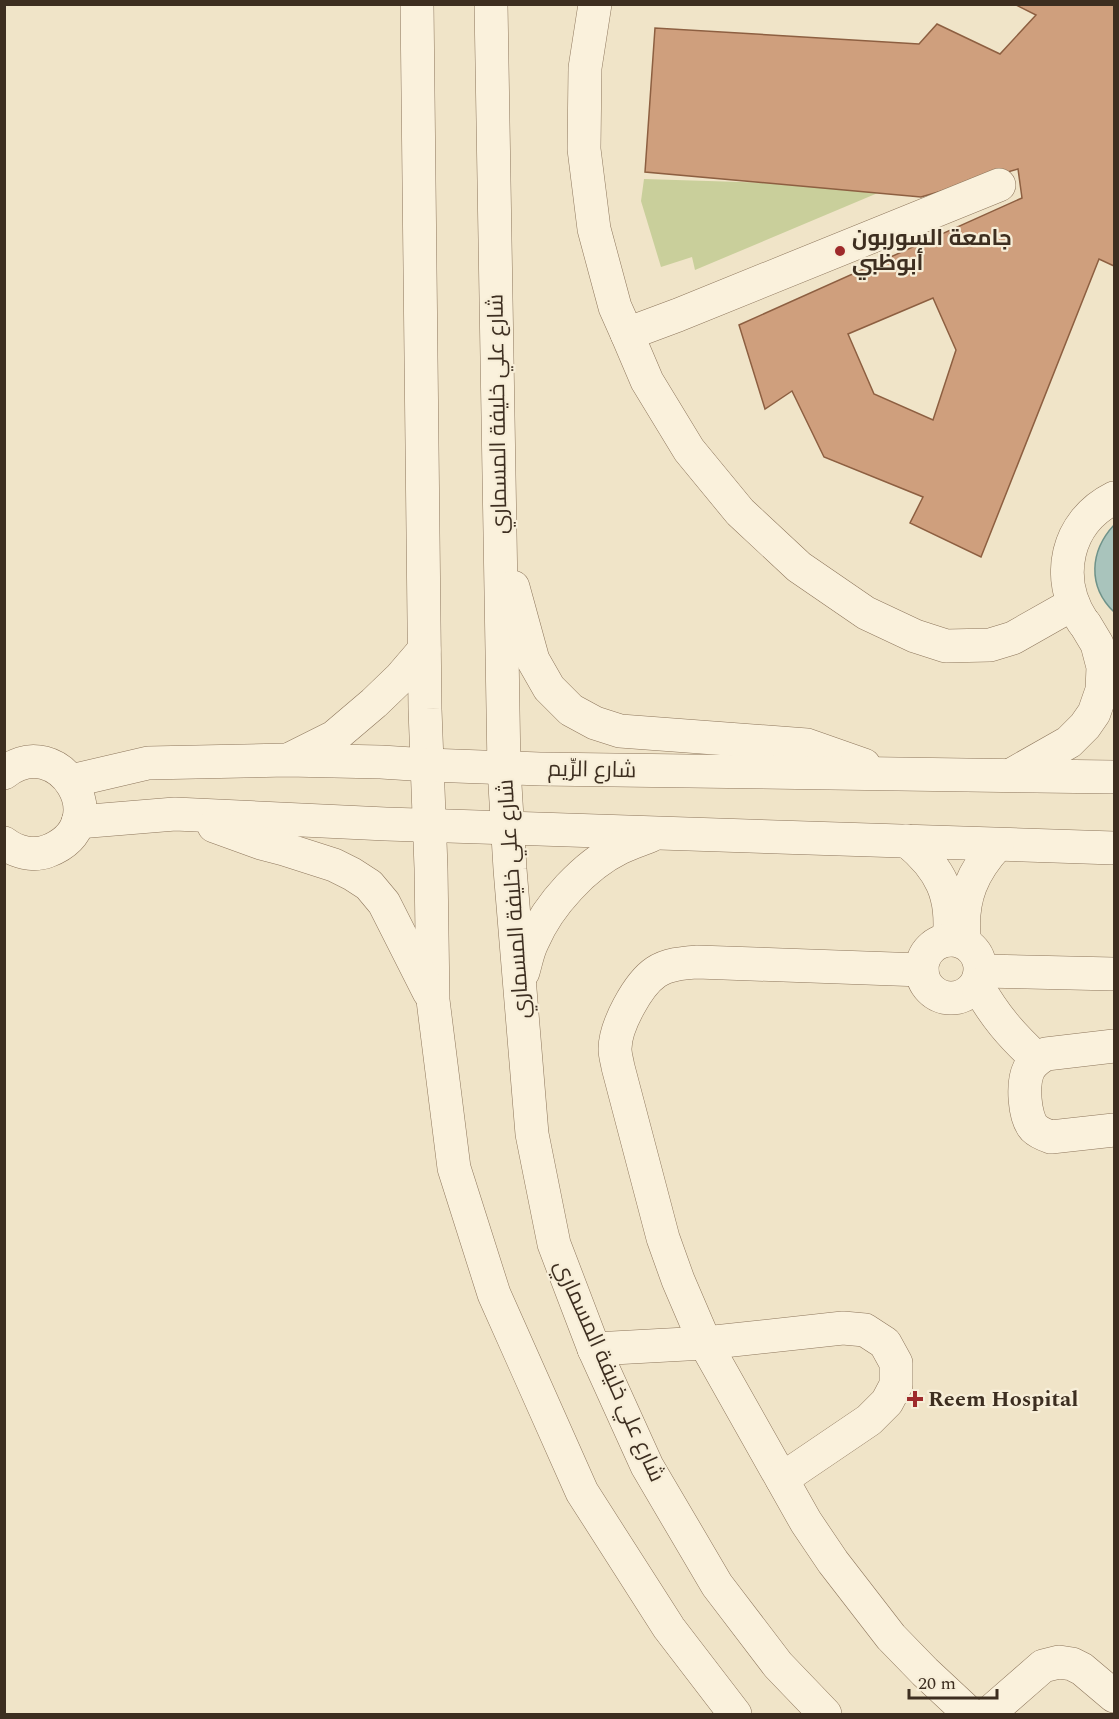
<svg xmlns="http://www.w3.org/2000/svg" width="1119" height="1719" font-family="Spectral,Cairo,serif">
	<rect width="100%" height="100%" fill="#f0e4c8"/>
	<polygon fill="#c9cf9b" points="644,179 892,187 695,270 692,257 661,267 641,201"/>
	<path fill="#a9c4bc" stroke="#6f938a" stroke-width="1.5" d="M1114 525V612C1087 586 1090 551 1114 525Z"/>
	<path fill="#cf9f7d" stroke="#8d5f41" stroke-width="1.5" fill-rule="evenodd" d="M1014 4H1114V266L1099 259 981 557 910 523 923 497 824 457 792 391 765 409 739 325 1022 198 1018 169 921 197 645 172 655 28 919 44 937 24 1000 54 1036 15ZM933 298 956 350 933 420 874 394 848 334Z"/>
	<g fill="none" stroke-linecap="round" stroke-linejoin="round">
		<defs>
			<g id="minor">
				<polyline points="417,4 425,709 431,868 433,1000 454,1168 494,1294 582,1492 669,1628 735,1714"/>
				<polyline points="491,4 504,768 510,869 532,1134 554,1244 594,1349 647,1466 717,1585 778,1665 825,1714"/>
				<polyline points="595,4 585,68 584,149 594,229 615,307 627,334 647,381 689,450 740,512 799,567 866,613 915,636 946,646 990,645 1013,638 1073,604"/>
				<polyline points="627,334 678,315 999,185"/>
				<polyline points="513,587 533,660 549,688 571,710 595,723 620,731 807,745 864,765"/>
				<path d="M1083 622C1054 578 1066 522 1114 498"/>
				<polyline points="292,758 334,737 374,703 400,678 424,650"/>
				<path d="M4 773C59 729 118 824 48 851 33 857 16 852 4 843"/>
				<polyline points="1011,775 1069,742 1085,726 1094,713 1102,690 1103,667 1097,644 1085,624"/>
				<polyline points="71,781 148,763 287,760 381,762 428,765 540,769 1114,777"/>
				<polyline points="78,822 175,814 386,824 1114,848"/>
				<polyline points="214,826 261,843 284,849 334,865 352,874 369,885 384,903 429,992"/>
				<path d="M907 841C941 869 954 896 949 940"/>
				<path d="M964 935C961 898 973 871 997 845"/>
				<circle cx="951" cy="969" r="29"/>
				<path d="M922 970 697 962C684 963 668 964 656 972 638 984 615 1026 615 1049 615 1055 617 1061 618 1067L663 1238 678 1280 705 1343 806 1522 833 1562 891 1637 925 1672 970 1714"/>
				<polyline points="981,971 1114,974"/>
				<path d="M523 972C526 962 528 950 533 941 548 905 585 865 620 848 630 843 640 840 650 836"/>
				<path d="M977 985C995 1016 1010 1034 1037 1059"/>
				<path d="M1114 1046 1046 1054C1039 1058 1033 1062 1029 1069 1022 1083 1024 1117 1034 1128 1039 1133 1045 1135 1051 1137L1114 1130"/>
				<polyline points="594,1349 705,1343 843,1328 865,1330 885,1343 896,1363 896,1385 887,1402 869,1420 782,1479"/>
				<polyline points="988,1714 1043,1666 1059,1662 1072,1664 1082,1669 1114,1696"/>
			</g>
		</defs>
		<use href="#minor" stroke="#8d765c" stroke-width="34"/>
		<use href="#minor" stroke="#faf1dc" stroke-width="33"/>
	</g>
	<g fill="#9e2a2b" stroke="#f7eed8" stroke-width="2">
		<circle cx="840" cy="251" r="6"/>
		<path d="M912 1390h6v6h6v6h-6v6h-6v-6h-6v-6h6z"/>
	</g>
	<g text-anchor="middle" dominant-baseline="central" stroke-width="4.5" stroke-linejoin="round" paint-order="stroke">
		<g font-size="22" font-weight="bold" fill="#3d2e20" stroke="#f7eed8" text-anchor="start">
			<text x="852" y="238">جامعة السوربون<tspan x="852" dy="25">أبوظبي</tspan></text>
			<text x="928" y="1399">Reem Hospital</text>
		</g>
		<g font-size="22" fill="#3d2e20" stroke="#f7eed8">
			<text transform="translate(498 414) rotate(-91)">شارع علي خليفة المسماري</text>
			<text transform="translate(592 770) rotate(1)">شارع الرِّيم</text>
			<text transform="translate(514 899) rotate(-94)">شارع علي خليفة المسماري</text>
			<text transform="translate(609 1371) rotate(66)">شارع علي خليفة المسماري</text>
		</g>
	</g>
	<rect width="1119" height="1719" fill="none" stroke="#3d2e20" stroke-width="12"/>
	<path d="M909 1689v9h88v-9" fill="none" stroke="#3d2e20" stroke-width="3"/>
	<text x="918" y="1689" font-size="18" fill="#3d2e20" stroke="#f7eed8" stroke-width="4.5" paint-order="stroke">20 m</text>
</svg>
